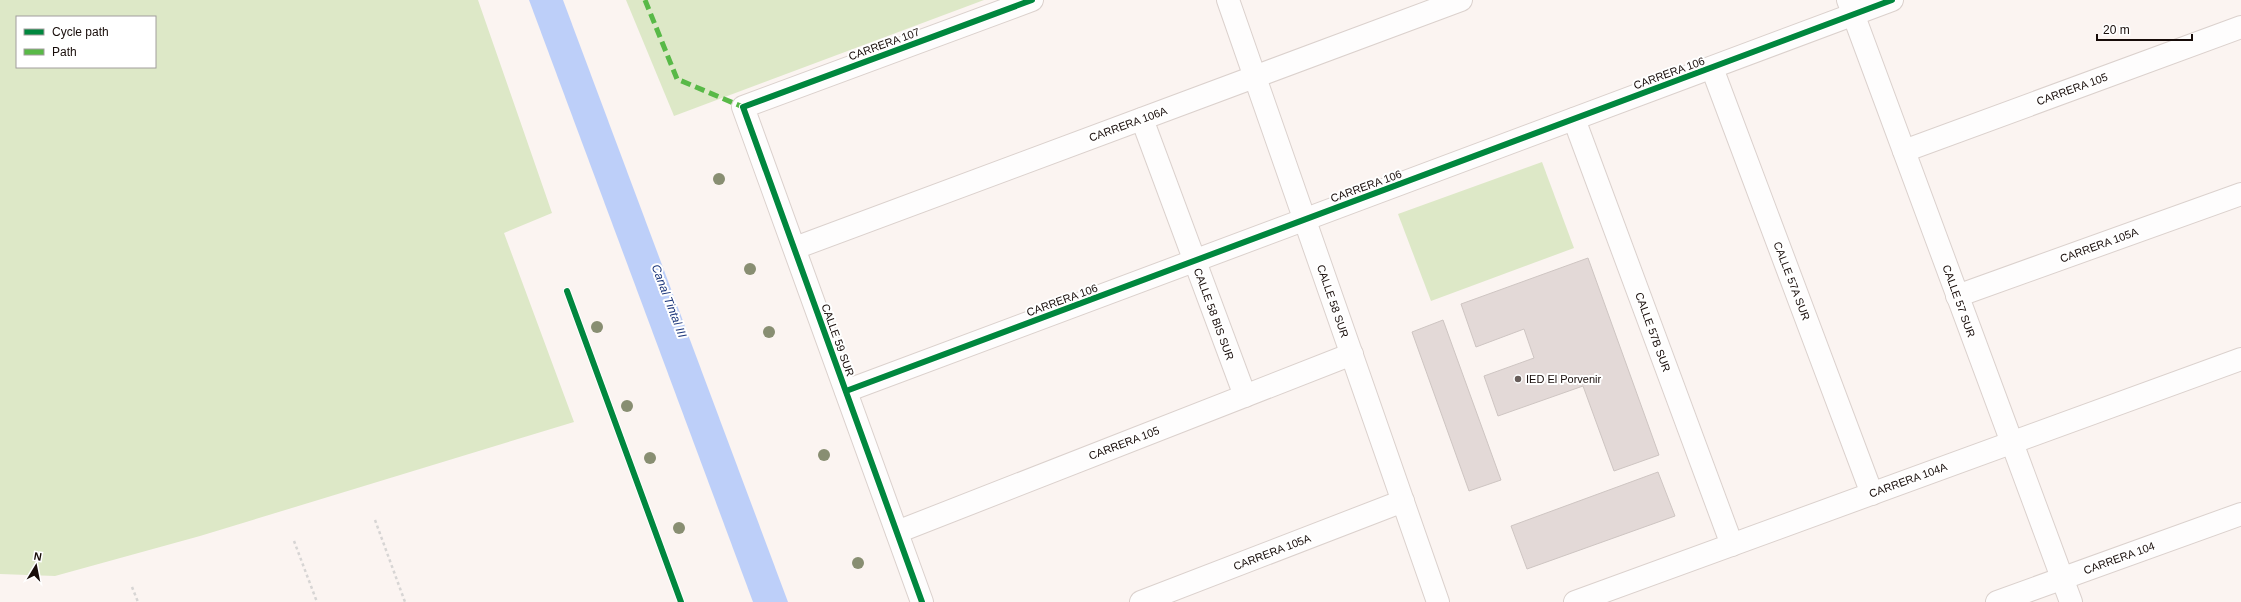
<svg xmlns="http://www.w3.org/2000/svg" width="2241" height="602" font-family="Helvetica,sans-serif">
	<rect width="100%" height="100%" fill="#fbf4f1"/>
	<g fill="#dde8c7" fill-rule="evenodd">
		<path d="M0 0H478L552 213 504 233 574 422 200 536 55 576 0 574ZM17 17H155V67H17Z"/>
		<polygon points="626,0 984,0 674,116"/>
		<polygon points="1542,162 1574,248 1431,301 1398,214"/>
	</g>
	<polygon fill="#bdcff9" points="529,0 563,0 788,602 753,602"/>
	<g fill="#e3d9d7" stroke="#cec5c2">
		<polygon points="1588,258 1659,455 1614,471 1583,386 1498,416 1484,376 1534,358 1524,329 1476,347 1461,304"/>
		<polygon points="1443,320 1501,480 1469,491 1412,332"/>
		<polygon points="1658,472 1675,516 1527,569 1511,526"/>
	</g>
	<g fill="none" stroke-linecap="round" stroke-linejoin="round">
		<defs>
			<g id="minor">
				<polyline points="1228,0 1438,602"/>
				<polyline points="1848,0 2071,602"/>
				<polyline points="1712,68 1872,494"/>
				<polyline points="1142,119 1245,396"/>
				<polyline points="1574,119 1732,545"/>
				<polyline points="1904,151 2241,27"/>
				<polyline points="795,248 1461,0"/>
				<polyline points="1957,296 2241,194"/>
				<polyline points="846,391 1892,0"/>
				<polyline points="897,532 1352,354"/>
				<polyline points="922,602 743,107 1032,0"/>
				<polyline points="1141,602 1403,501"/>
				<polyline points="1575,602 2241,359"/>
				<polyline points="1997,602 2241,514"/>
			</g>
		</defs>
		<use href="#minor" stroke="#dbd1cd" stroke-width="24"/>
		<g stroke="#d7d5d4" stroke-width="2.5" stroke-dasharray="3 3" stroke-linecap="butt">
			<polyline points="375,520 405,602"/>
			<polyline points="294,541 317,602"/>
			<polyline points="132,587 138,602"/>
		</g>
		<use href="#minor" stroke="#fefdfd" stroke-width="22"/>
		<polyline stroke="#58b947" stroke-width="5" stroke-dasharray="10 5" stroke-linecap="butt" points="645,0 677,79 743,107"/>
		<defs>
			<g id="cycleway">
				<polyline points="567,291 681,602"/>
				<polyline points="846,391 1892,0"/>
				<polyline points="922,602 743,107 1032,0"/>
			</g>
		</defs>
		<use href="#cycleway" stroke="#fff" stroke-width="8"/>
		<use href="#cycleway" stroke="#00873e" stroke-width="6"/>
	</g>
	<g fill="#888e72">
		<circle cx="719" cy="179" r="6"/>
		<circle cx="750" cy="269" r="6"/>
		<circle cx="597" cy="327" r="6"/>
		<circle cx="769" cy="332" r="6"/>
		<circle cx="627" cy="406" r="6"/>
		<circle cx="824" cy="455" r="6"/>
		<circle cx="650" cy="458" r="6"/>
		<circle cx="679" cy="528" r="6"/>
		<circle cx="858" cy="563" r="6"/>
	</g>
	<circle fill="#675d5a" stroke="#fff" stroke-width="1.5" cx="1518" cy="379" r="4"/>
	<g text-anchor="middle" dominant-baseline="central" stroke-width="4" stroke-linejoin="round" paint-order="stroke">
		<g font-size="11" fill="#170c09" stroke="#fff">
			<text transform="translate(884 44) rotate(-20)">CARRERA 107</text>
			<text transform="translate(1669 73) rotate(-20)">CARRERA 106</text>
			<text transform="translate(2072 89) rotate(-20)">CARRERA 105</text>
			<text transform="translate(1128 124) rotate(-20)">CARRERA 106A</text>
			<text transform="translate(1366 186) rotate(-20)">CARRERA 106</text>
			<text transform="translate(2099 245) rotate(-20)">CARRERA 105A</text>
			<text transform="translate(1792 281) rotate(69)">CALLE 57A SUR</text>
			<text transform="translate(1062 300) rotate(-20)">CARRERA 106</text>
			<text transform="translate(1333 301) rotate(71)">CALLE 58 SUR</text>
			<text transform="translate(1959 301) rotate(70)">CALLE 57 SUR</text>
			<text transform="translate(1214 314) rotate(70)">CALLE 58 BIS SUR</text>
			<text transform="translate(1653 332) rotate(70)">CALLE 57B SUR</text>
			<text transform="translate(838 340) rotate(70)">CALLE 59 SUR</text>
			<text transform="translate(1124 443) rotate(-21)">CARRERA 105</text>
			<text transform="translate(1908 480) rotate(-20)">CARRERA 104A</text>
			<text transform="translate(1272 552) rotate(-21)">CARRERA 105A</text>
			<text transform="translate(2119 558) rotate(-20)">CARRERA 104</text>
		</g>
		<g font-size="11" fill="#170c09" stroke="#fff" text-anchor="start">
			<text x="1526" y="379">IED El Porvenir</text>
		</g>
		<g font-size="12" font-style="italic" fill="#1b367b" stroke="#fff">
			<text transform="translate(669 301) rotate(69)">Canal Tintal III</text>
		</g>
	</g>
	<rect x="16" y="16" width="140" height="52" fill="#ffffff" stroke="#a29e9d"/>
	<rect x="24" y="29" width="20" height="6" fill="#00873e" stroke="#a29e9d"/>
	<text x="52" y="36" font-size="12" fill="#170c09">Cycle path</text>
	<rect x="24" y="49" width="20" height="6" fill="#58b947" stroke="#a29e9d"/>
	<text x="52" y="56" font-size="12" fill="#170c09">Path</text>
	<g transform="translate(36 566) rotate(10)" stroke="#ffffff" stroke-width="3" paint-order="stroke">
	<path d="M0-3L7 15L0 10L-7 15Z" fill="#170c09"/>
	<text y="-6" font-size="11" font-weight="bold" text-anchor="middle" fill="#170c09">N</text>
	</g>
	<path d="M2097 34v6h95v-6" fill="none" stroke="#170c09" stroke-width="2"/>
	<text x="2103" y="34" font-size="12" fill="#170c09" stroke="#ffffff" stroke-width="3" paint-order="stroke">20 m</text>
</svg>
